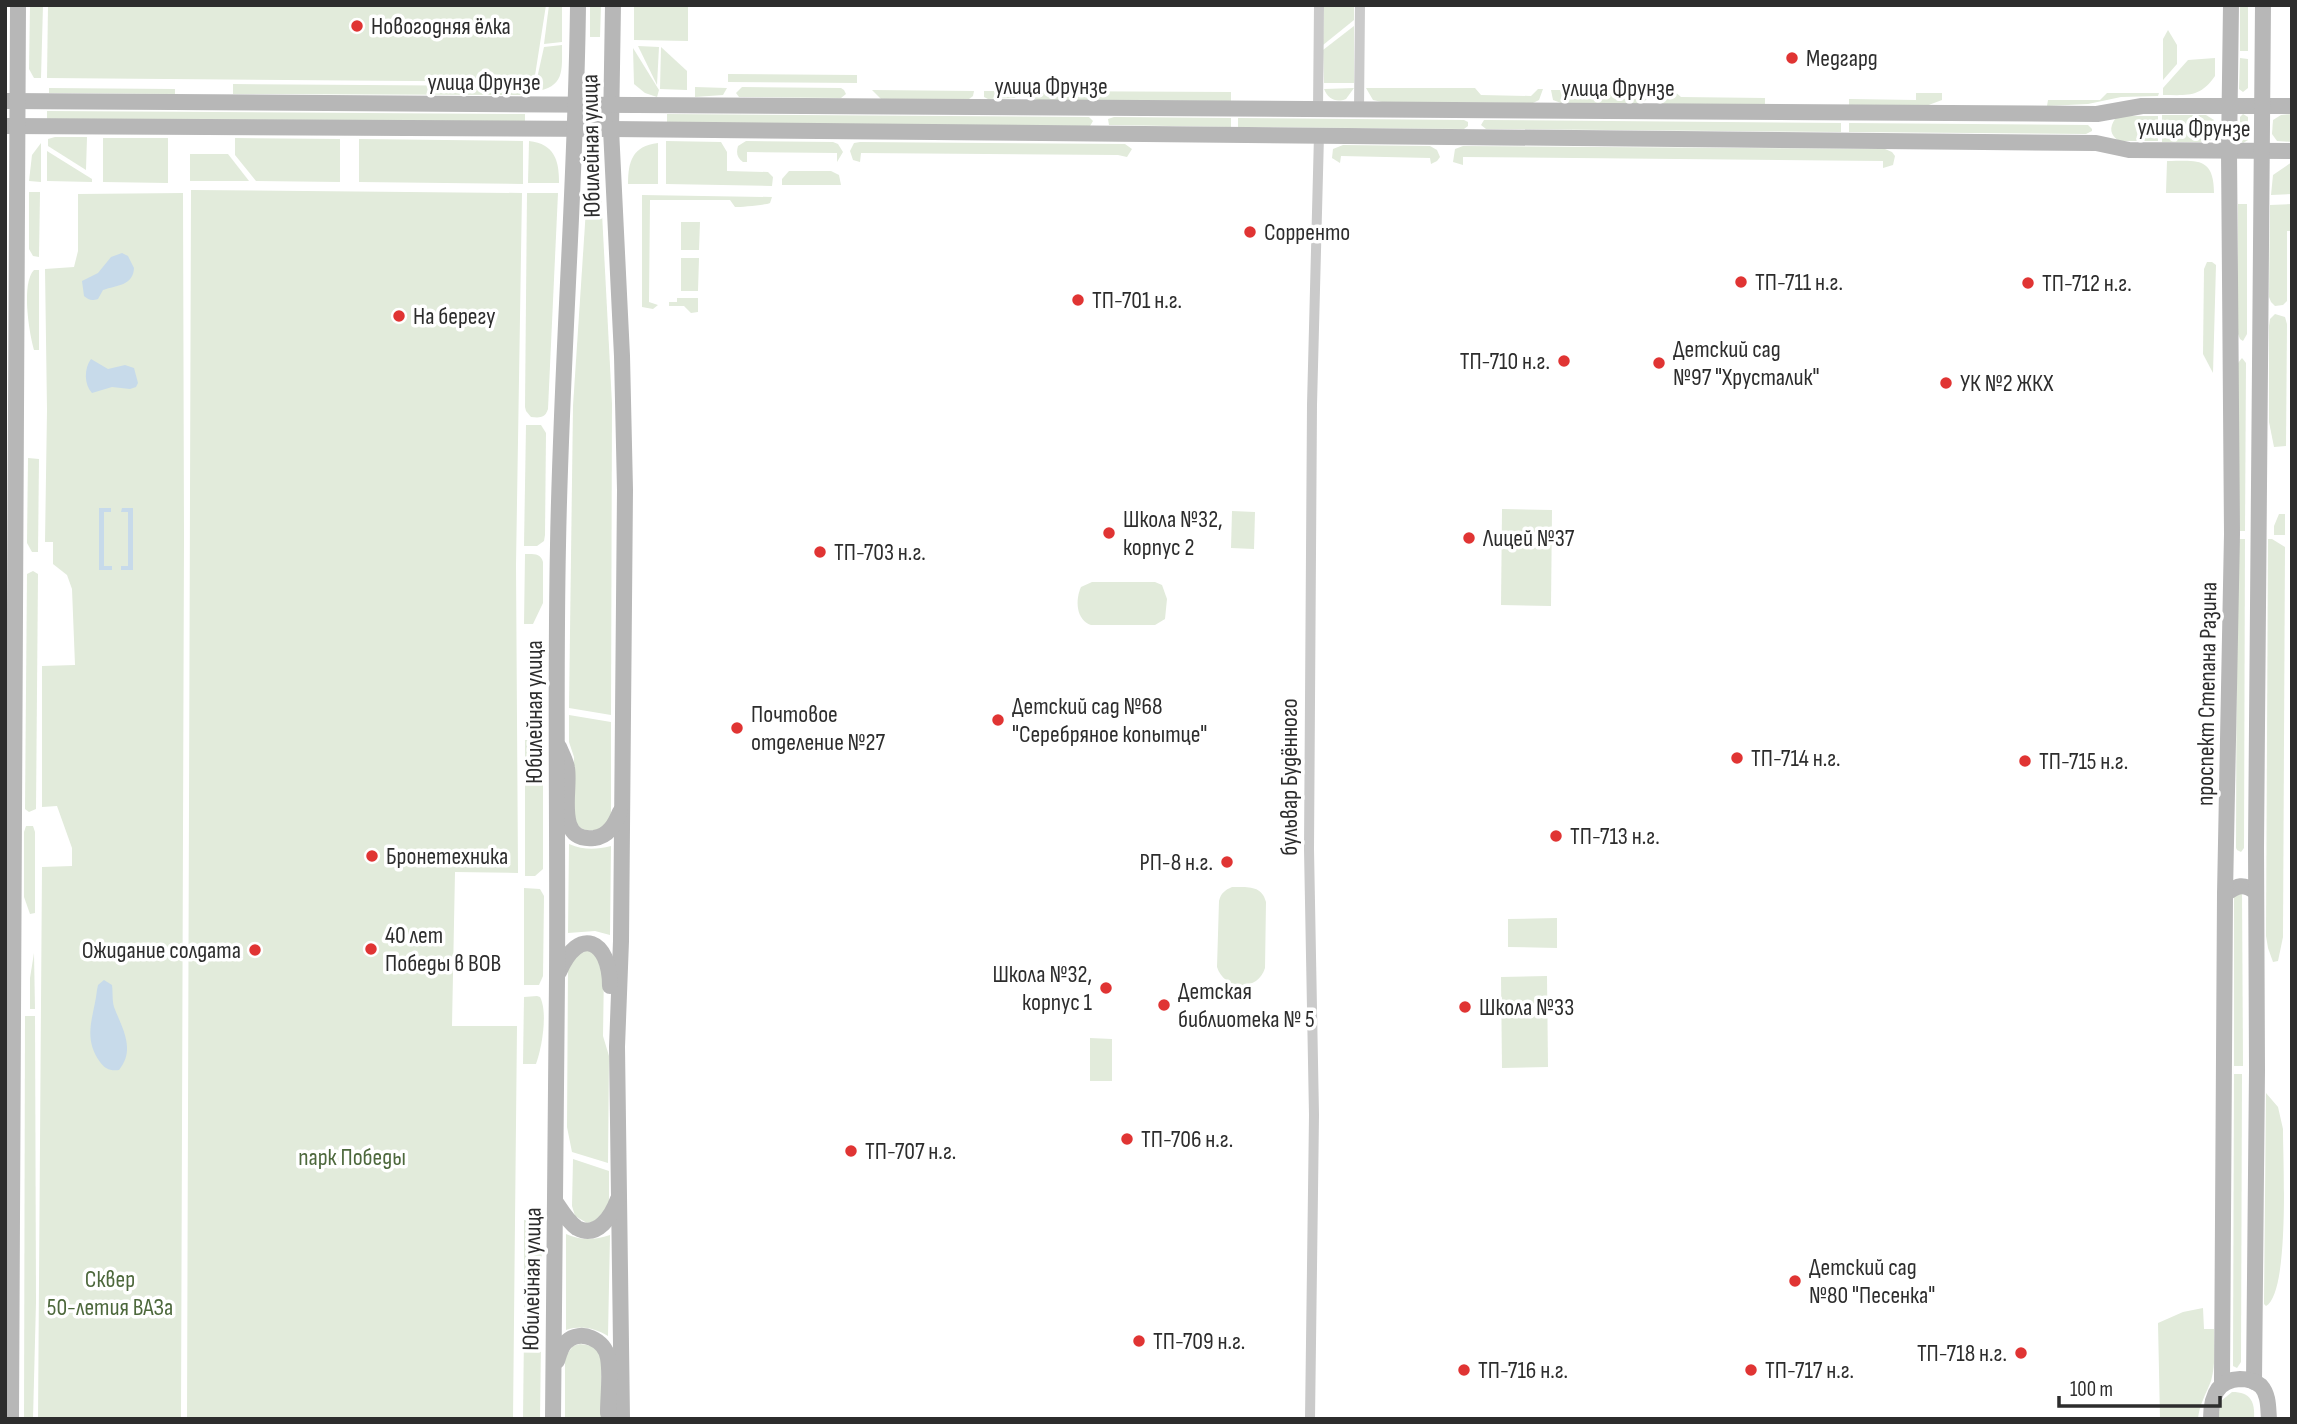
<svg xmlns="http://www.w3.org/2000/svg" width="2297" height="1424" font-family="'Sofia Sans Condensed',sans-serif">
	<rect width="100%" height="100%" fill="#fff"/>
	<g fill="#e2ebdb">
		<polygon points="30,5 43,5 41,78 34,78 29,69"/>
		<polygon points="48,5 546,5 534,82 47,78"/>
		<polygon points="549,5 562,5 562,42 544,44"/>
		<polygon points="590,5 601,5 600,37 590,37"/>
		<polygon points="634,5 688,5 688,41 634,40"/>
		<polygon points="1324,5 1354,5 1354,20 1323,45"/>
		<rect x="2240" y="5" width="8" height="46"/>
		<polygon points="1354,26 1354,83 1324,83 1323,50"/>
		<polygon points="2168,30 2177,45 2177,64 2163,80 2163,39"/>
		<path d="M562 45C562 71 565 87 534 92L544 47Z"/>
		<polygon points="638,46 659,47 657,85"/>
		<polygon points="661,47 687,71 687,90 660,89"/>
		<polygon points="633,48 659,90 657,97 645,93 634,84"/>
		<path d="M2215 58V76C2200 98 2187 95 2163 95V88L2188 60Z"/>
		<polygon points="2240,58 2248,59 2248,88 2243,92 2239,89"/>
		<polygon points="728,74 857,75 857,83 728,82"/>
		<polygon points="233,84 528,86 528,95 233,94"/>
		<polygon points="695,87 727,88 723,95 695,97"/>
		<polygon points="742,87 841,88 844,90 846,94 841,98 739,97 736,93"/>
		<polygon points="49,88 175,89 175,94 49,93"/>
		<path d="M1354 88 1346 99C1336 103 1328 99 1324 89Z"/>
		<polygon points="1366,88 1475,88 1481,95 1531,96 1538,89 1543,89 1539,100 1533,103 1382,102 1373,100"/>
		<polygon points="872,90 974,91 973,96 969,99 881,99"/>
		<polygon points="1551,90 1649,90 1647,99 1641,104 1561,103 1553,100"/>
		<polygon points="984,91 1020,91 1015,98 988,99 984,97"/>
		<polygon points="1030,91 1231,92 1231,101 1037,100 1032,97"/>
		<polygon points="1658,91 1674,91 1681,97 1765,98 1765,104 1663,104 1659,100"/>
		<polygon points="1916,93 1942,93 1942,100 1926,106 1849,105 1849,99 1916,100"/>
		<polygon points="2107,93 2159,93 2158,96 2121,97 2088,104 2047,106 2048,100 2100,100"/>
		<polygon points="47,111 525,114 525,123 47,119"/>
		<polygon points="667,114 1089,117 1093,121 1090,126 667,123"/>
		<polygon points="2243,114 2248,117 2248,140 2243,143 2240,140 2240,117"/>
		<polygon points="2292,114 2292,142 2277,141 2272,134 2273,120 2281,115"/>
		<polygon points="2162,115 2206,115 2214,120 2216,132 2211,140 2206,142 2162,142"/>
		<path d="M2120 116H2158V141H2119C2110 135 2109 128 2115 119Z"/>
		<polygon points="1114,117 1231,118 1231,127 1109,125 1108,119"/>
		<polygon points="1238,118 1464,120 1468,122 1468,126 1464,129 1238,127"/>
		<polygon points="1484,120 1488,120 1841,123 1841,132 1486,129 1481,125"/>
		<polygon points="1849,123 2088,125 2092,129 2092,131 2086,134 1849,132"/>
		<polygon points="55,137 87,137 86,170 48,146 48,139"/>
		<polygon points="103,138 168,138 168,183 103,182"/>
		<polygon points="235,138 340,139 340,182 256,181 235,155"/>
		<polygon points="359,139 523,141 523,184 359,182"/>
		<path d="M529 141C555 144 559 161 559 183H528Z"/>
		<polygon points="666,141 721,142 727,152 727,171 768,172 773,177 772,186 666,184"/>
		<path d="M746 141 833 142 838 144 843 152 837 162V153L747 152V162H743C737 158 736 153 738 146Z"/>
		<polygon points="860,142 1125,144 1132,149 1127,157 1118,155 861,153 860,162 853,160 850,151 854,143"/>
		<polygon points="41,143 41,182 29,181 32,155"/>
		<path d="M658 143V184H628C628 162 632 146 658 143Z"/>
		<polygon points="1343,145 1430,146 1437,150 1440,157 1437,161 1431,164 1430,158 1341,156 1340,163 1332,158 1333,149"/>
		<polygon points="1463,146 1885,149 1892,152 1895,156 1893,165 1883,168 1883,161 1463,157 1463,165 1453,162 1455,149"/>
		<polygon points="47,151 92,179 92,182 47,181"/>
		<polygon points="190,154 228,154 249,181 190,181"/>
		<path d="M2167 161C2196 161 2214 156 2214 193H2166Z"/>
		<polygon points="2292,162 2292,194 2271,195 2273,175"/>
		<polygon points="789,171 831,171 839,175 841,185 782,185 782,179"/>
		<polygon points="191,190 522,193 516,565 518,873 455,872 452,1026 517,1026 513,1419 187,1419"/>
		<polygon points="29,192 40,192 39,257 33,256 29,249"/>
		<polygon points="183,193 184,538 181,1419 38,1419 42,867 72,866 72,848 57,806 42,807 42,666 75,665 72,589 67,575 53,564 53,542 45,542 47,410 45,269 74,267 78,251 78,194"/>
		<path d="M527 193H558L548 409C545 418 540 418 531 417L526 411 525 407Z"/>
		<polygon points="587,194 601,194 612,404 611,715 569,708 573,406"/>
		<path d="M642 195 772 197 770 203C766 205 741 207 735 207L730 200H650L649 302 658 305 653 309 642 307Z"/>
		<polygon points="2238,204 2247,204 2247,334 2243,341 2240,339 2238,334"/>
		<polygon points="2292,204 2292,231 2287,231 2287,301 2283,305 2275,306 2271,302 2269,297 2270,205"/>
		<polygon points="681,222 700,222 699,250 681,250"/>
		<polygon points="681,258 699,258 698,291 681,291"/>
		<polygon points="2207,262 2212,262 2216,265 2213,373 2203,354 2204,269"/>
		<path d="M34 270H39V350H34C29 333 21 283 34 270Z"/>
		<polygon points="677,298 698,298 698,312 691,313 684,306 669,306 669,302 677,302"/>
		<polygon points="2275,314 2285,317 2287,324 2286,446 2274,447 2269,422 2269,326 2270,319"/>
		<polygon points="2242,358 2246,363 2245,531 2237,531 2238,363"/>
		<polygon points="526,425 541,425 546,433 545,535 544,541 537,546 524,546"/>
		<polygon points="28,458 39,459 38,552 32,552 27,543"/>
		<polygon points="1502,509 1552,510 1551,606 1501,605"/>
		<polygon points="1232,511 1255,512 1254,549 1231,548"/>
		<polygon points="2279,514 2285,514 2285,535 2274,535 2274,526"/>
		<polygon points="2237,539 2245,539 2244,848 2241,852 2237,850 2236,848"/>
		<polygon points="2268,539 2272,539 2285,547 2283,937 2278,961 2273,962 2268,948 2266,936"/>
		<path d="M525 554C533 554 541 553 543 562V603L533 624H524Z"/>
		<polygon points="33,571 38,574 36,809 29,812 25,809 27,574"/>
		<path d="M1092 582H1155L1162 585 1167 599 1165 619 1155 625H1091C1076 620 1075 600 1081 587Z"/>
		<polygon points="569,715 611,722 611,815 610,820 599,831 585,830 576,825 573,814 574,757 569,742"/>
		<polygon points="525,740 530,740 530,750 534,751 534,758 538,759 543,777 543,869 535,876 525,876"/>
		<polygon points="26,826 33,826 35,832 35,913 30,914 24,897 24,832"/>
		<path d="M569 844C584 850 595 850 611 846L610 935 595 931 568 933Z"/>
		<path d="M1232 887C1247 887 1262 885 1266 902L1265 968C1258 992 1224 990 1217 967L1219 901C1221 893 1225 890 1232 887Z"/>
		<polygon points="524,888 540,889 544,896 543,976 539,985 524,985"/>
		<polygon points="2242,892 2243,1066 2234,1066 2234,895"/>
		<polygon points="1557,918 1557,948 1508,947 1508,919"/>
		<polygon points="592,948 604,969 603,1036 609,1056 608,1163 572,1152 567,1127 568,966 570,959"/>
		<polygon points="34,953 35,1009 30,1009 30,978"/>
		<polygon points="1547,976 1548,1067 1502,1068 1501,977"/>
		<path d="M537 996 540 997C548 1012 542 1048 536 1064H523L524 997Z"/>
		<polygon points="25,1016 35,1016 36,1302 33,1419 24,1419"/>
		<polygon points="1090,1038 1112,1039 1112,1081 1090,1081"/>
		<polygon points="2234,1074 2242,1074 2241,1362 2237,1368 2233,1366 2233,1362"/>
		<path d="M2266 1093 2278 1107 2283 1129C2283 1159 2290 1293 2266 1306L2264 1304Z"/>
		<polygon points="573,1159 609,1171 609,1203 601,1220 587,1223 575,1216 572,1206"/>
		<polygon points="524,1220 536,1220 536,1226 542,1235 541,1315 534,1320 524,1320"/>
		<path d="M566 1234C582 1241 594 1240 610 1235L608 1336C594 1328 582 1325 566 1330Z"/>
		<path d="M2203 1308 2204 1329H2214C2214 1346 2216 1364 2211 1381 2206 1394 2199 1405 2198 1419H2160L2158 1323 2183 1312Z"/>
		<polygon points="524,1332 536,1332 541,1341 540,1419 523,1419"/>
		<polygon points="580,1344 593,1346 601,1356 601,1419 565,1419 565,1357 573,1346"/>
		<path d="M2232 1392C2251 1392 2255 1402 2254 1419H2218L2221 1401Z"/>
	</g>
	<g fill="#c7daea">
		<path d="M122 253 128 256 134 268C133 286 117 285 103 290L98 299C91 301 89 300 84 296L82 281 98 273 111 257Z"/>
		<path d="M91 359 108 369 125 365 134 368 138 383 136 387 130 389 112 387 92 393C84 385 84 368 91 359Z"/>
		<polygon points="99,508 111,508 111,512 104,512 104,566 112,566 112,570 99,570"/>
		<polygon points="122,508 133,508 133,570 121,570 121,566 128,566 128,512 121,512"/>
		<path d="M104 980 112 985C113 992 112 1000 114 1007 122 1028 136 1049 119 1070 110 1071 105 1069 100 1062 82 1037 94 1017 97 990L98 985Z"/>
	</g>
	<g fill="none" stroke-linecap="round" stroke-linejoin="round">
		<g stroke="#cacaca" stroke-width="10">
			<polyline points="1318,110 1319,5"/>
			<polyline points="1359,110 1360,5"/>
			<polyline points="1310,1419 1314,1115 1309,849 1312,405 1319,135"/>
		</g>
		<g stroke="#b7b7b7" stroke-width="16">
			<polyline points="613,5 611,129 622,356 625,490 621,941 617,1047 622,1419"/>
			<polyline points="5,101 2097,114 2142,106 2292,106"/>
			<polyline points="5,126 611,129 2096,143 2129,150 2292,151"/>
			<path d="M559 747C562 754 566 761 567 768 571 791 554 842 594 838 609 836 615 824 620 812"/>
			<path d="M2225 894C2238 885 2243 883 2256 892"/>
			<path d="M559 972C579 925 610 940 610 986"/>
			<path d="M555 1201C561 1210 568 1222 577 1228 598 1239 612 1215 618 1199"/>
			<path d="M557 1361C559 1355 561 1346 566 1342 581 1328 605 1340 608 1358 611 1375 608 1396 608 1413L610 1419"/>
			<polyline points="2254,1382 2257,1070 2256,847 2263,5"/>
			<polyline points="2222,1383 2225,894 2232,534 2229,151 2231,5"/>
			<polyline points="11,1419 18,5"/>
			<path d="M553 1419C555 1272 556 1125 557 978 558 834 555 689 558 545 561 365 576 185 578 5"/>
			<path d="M2211 1419C2211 1398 2216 1380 2240 1379 2247 1379 2255 1381 2261 1386 2269 1395 2268 1408 2269 1419"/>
		</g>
	</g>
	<g fill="#e03433" stroke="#fff" stroke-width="2.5">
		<circle cx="357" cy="26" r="7"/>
		<circle cx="1792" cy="58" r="7"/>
		<circle cx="1250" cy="232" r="7"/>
		<circle cx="1741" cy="282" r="7"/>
		<circle cx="2028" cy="283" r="7"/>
		<circle cx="1078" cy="300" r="7"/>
		<circle cx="399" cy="316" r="7"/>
		<circle cx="1564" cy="361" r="7"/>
		<circle cx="1659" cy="363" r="7"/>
		<circle cx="1946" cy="383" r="7"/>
		<circle cx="1109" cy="533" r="7"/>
		<circle cx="1469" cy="538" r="7"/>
		<circle cx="820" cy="552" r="7"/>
		<circle cx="998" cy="720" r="7"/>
		<circle cx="737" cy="728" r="7"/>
		<circle cx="1737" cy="758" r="7"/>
		<circle cx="2025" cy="761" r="7"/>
		<circle cx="1556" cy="836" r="7"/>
		<circle cx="372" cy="856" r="7"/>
		<circle cx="1227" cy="862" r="7"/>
		<circle cx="371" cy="949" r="7"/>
		<circle cx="255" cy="950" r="7"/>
		<circle cx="1106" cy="988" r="7"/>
		<circle cx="1164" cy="1005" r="7"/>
		<circle cx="1465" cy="1007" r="7"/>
		<circle cx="1127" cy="1139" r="7"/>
		<circle cx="851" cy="1151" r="7"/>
		<circle cx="1795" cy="1281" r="7"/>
		<circle cx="1139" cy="1341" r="7"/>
		<circle cx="2021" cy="1353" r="7"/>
		<circle cx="1464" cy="1370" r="7"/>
		<circle cx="1751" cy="1370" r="7"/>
	</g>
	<g text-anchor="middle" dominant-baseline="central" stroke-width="7" stroke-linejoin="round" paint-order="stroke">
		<g font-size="24" fill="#2d2d2d" stroke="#fff" text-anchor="start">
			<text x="371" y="26">Новогодняя ёлка</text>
			<text x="1806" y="58">Медгард</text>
			<text x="1264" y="232">Сорренто</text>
			<text x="1755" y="282">ТП-711 н.г.</text>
			<text x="2042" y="283">ТП-712 н.г.</text>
			<text x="1092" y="300">ТП-701 н.г.</text>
			<text x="413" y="316">На берегу</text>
			<text x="1673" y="349">Детский сад<tspan x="1673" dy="28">№97 "Хрусталик"</tspan></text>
			<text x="1550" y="361" text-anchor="end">ТП-710 н.г.</text>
			<text x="1960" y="383">УК №2 ЖКХ</text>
			<text x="1123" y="519">Школа №32,<tspan x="1123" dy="28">корпус 2</tspan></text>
			<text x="1483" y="538">Лицей №37</text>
			<text x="834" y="552">ТП-703 н.г.</text>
			<text x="1012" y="706">Детский сад №68<tspan x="1012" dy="28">"Серебряное копытце"</tspan></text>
			<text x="751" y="714">Почтовое<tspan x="751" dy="28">отделение №27</tspan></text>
			<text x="1751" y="758">ТП-714 н.г.</text>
			<text x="2039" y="761">ТП-715 н.г.</text>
			<text x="1570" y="836">ТП-713 н.г.</text>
			<text x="386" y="856">Бронетехника</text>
			<text x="1213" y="862" text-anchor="end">РП-8 н.г.</text>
			<text x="385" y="935">40 лет<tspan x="385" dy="28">Победы в ВОВ</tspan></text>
			<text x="241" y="950" text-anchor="end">Ожидание солдата</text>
			<text x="1092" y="974" text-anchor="end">Школа №32,<tspan x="1092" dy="28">корпус 1</tspan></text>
			<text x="1178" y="991">Детская<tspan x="1178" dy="28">библиотека № 5</tspan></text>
			<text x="1479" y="1007">Школа №33</text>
			<text x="1141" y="1139">ТП-706 н.г.</text>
			<text x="865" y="1151">ТП-707 н.г.</text>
			<text x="1809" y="1267">Детский сад<tspan x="1809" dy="28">№80 "Песенка"</tspan></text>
			<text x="1153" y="1341">ТП-709 н.г.</text>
			<text x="2007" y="1353" text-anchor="end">ТП-718 н.г.</text>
			<text x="1478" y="1370">ТП-716 н.г.</text>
			<text x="1765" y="1370">ТП-717 н.г.</text>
		</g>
		<g font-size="24" fill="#2d2d2d" stroke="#fff">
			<text x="484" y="82">улица Фрунзе</text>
			<text x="1051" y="86">улица Фрунзе</text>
			<text x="1618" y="88">улица Фрунзе</text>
			<text transform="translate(2194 128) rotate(1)">улица Фрунзе</text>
			<text transform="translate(591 146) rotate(-91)">Юбилейная улица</text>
			<text transform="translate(2207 694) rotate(-89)">проспект Степана Разина</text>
			<text transform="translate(534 712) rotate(-90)">Юбилейная улица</text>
			<text transform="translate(1289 777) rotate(-90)">бульвар Будённого</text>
			<text transform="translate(532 1279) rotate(-89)">Юбилейная улица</text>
		</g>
		<g font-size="24" fill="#4d683c" stroke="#fff">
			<text x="352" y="1157">парк Победы</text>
			<text x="110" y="1279">Сквер<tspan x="110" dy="28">50-летия ВАЗа</tspan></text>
		</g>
	</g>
	<rect width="2297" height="1424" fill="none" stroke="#2d2d2d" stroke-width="14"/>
	<path d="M2059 1396v10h161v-10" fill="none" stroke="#2d2d2d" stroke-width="3.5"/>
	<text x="2070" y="1396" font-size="21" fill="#2d2d2d" stroke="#ffffff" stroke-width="5" paint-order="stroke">100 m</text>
</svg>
